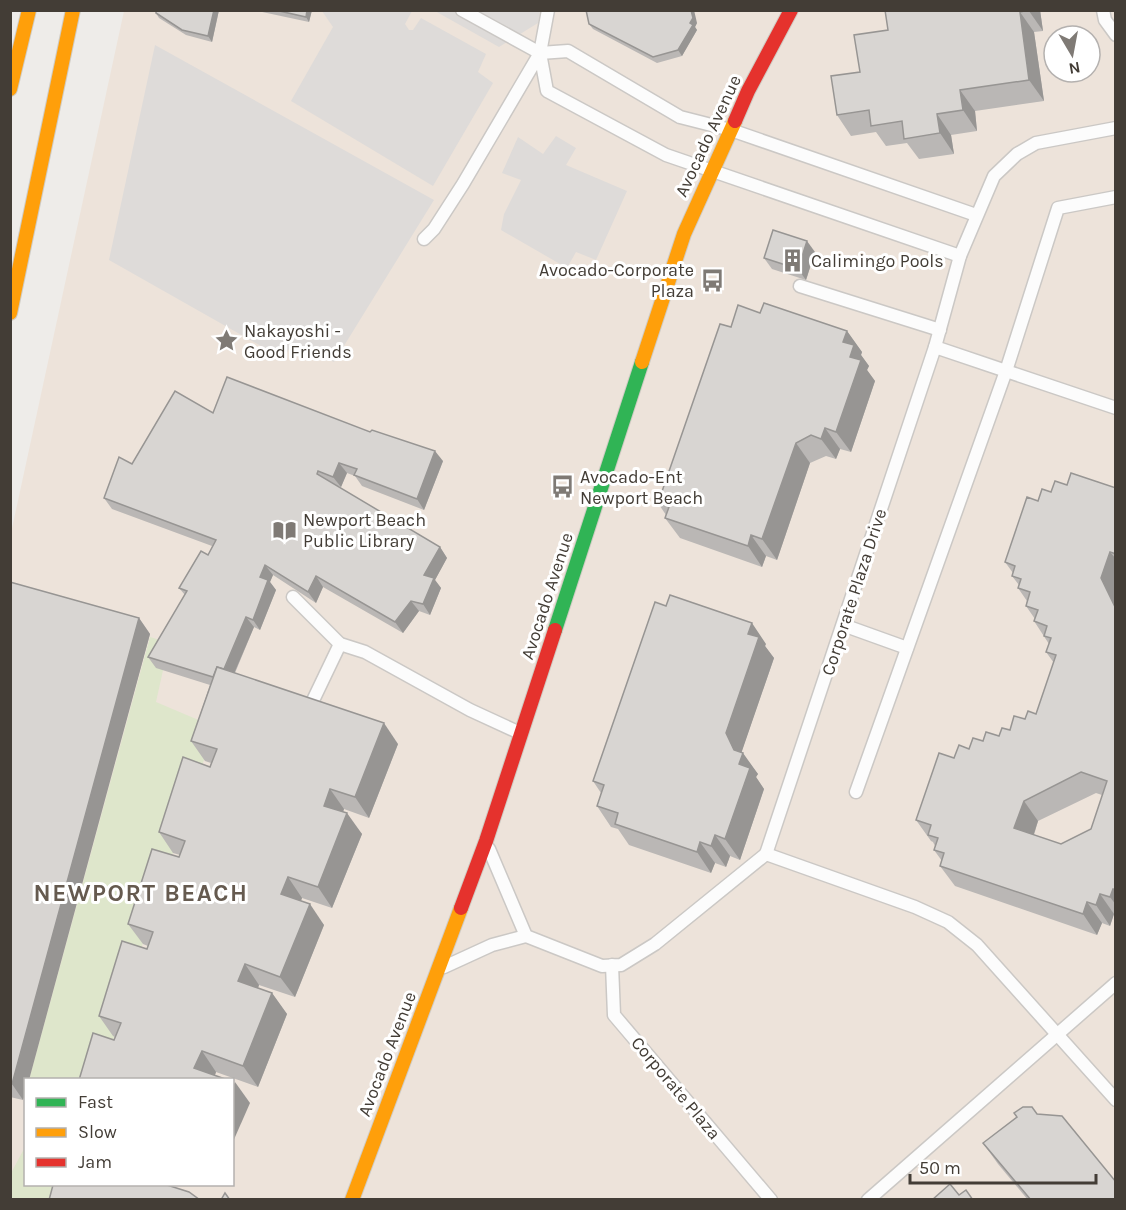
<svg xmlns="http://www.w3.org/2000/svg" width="1126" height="1210" font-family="Karla,sans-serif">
	<rect width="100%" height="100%" fill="#eeece9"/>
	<path fill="#ede3da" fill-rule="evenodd" d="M124 11H1115V1199L11 1200V533ZM1054 36H1090V72H1054ZM26 1080H232V1184H26Z"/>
	<g fill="#dee6cb">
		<polygon points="150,637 169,643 156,702 215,727 146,933 101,1079 29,1080"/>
		<polygon points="25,1147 26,1184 71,1185 67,1199 11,1199 10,1175"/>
	</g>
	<g fill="#dedbd9">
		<polygon points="322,11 412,11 405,24 409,30 413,30 421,18 486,54 478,72 493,83 433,186 291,101 333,27"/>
		<polygon points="435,11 540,11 538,23 499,47"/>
		<polygon points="155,45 434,200 334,362 292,343 284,359 109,260"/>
		<polygon points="556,136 576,148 566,165 627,191 596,260 576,252 567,268 501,230 504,214 521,180 502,173 518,137 543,154"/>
	</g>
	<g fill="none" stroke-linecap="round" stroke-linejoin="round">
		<defs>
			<g id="lane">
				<polyline points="462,10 540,53 568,51 680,117 731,130 976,215"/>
				<polyline points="1103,10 1105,20 1116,35"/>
				<polyline points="540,53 547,91 666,155 960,256"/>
				<polyline points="424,239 434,229 463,184 540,53 548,10"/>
				<polyline points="800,286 940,330"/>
				<polyline points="935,347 1116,408"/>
				<polyline points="293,597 340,644 365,652 470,710 520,733"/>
				<polyline points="843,625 907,648"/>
				<polyline points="307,713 340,644"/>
				<polyline points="856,792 1006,371 1058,208 1116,197"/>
				<polyline points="489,849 526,936 602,966 621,965 655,944 766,854 915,907 948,922 977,945 1116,1100"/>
				<polyline points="766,854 935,347 960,256 994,176 1017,154 1036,143 1116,128"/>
				<polyline points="612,965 614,1015 771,1200"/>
				<polyline points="444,967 492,945 526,936"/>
				<polyline points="868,1200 1116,983"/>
			</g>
			<polyline id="fast" points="555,630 642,362"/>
			<g id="slow">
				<polyline points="10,89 29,10"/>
				<polyline points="10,313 73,10"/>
				<polyline points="642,362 684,234 735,121"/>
				<polyline points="352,1200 461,908"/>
			</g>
			<g id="jam">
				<polyline points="735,121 748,91 791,10"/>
				<polyline points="461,908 486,841 555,630"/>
			</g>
		</defs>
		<use href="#lane" stroke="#cbc8c5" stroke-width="15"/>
		<use href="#fast" stroke="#cfcbc3" stroke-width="16"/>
		<use href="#slow" stroke="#cfcbc3" stroke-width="16"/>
		<use href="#jam" stroke="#cfcbc3" stroke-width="16"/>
		<use href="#lane" stroke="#fcfcfc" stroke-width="12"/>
		<use href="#fast" stroke="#30b455" stroke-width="14"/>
		<use href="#slow" stroke="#ff9f0a" stroke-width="14"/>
		<use href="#jam" stroke="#e5322d" stroke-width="14"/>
	</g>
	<g fill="#bab7b5" fill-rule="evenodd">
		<polygon points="156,10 219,10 212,42 186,35 159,18 156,13"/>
		<polygon points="253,10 312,10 309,22"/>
		<polygon points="885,10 1040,10 1043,31 1034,32 1044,101 975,111 977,131 951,135 954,154 919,159 907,143 886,146 876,132 851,136 837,115 860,72 888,30"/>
		<polygon points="697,23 695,27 697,30 682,56 657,63 593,29 589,24"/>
		<polygon points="815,252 806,280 772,269 764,258"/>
		<polygon points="760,313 847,331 862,352 861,355 869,366 867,370 875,381 851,452 840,449 836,459 826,456 810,463 777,560 766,556 762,567 680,538 665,518 666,515 658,503 731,327"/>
		<polygon points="213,413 443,461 424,510 362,486 355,476 347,473 341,487 336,486 440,547 447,558 435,580 441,588 430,615 419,611 403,633 323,587 316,603 273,575 270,582 276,590 260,630 254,627 235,673 398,744 369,818 344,809 343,812 362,834 332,908 302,898 301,901 324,925 295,997 259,985 258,988 272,993 287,1014 258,1087 216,1072 215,1075 114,1040 115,1037 113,1036 99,1016 148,946 143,944 128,924 180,855 173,853 159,832 210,767 211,763 205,761 191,741 210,685 156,668 148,657 185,595 179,588 208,555 212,546 112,509 104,498 132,464"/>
		<path d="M1067 485 1116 488V915L1114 914 1110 926 1102 923 1097 935 955 886 940 866 942 861 934 850 935 846 933 842 931 841 916 820 954 758 969 749 1010 730 1025 719 1036 714 1054 663 1046 652 1049 644 1034 621 1035 619 1026 606 1027 601 1018 588 1019 585 1012 576 1013 573 1005 562 1038 501 1051 492ZM1096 793 1102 795 1091 829 1061 844 1034 835 1038 821Z"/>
		<polygon points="10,582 139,618 150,634 26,1080 26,1091 23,1100 10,1097"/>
		<polygon points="766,644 765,646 774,658 741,753 758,774 756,777 764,789 740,860 730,856 726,867 715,863 711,873 629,845 618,829 611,827 597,806 601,793 593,781"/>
		<polygon points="1037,1114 1116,1200 1028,1200 998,1164 983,1143"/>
	</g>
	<g fill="#979593">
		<polygon points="214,10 219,10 212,42 208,36"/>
		<polygon points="307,10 312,10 309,22 306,17"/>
		<polygon points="691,10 694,10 697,23 695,27 697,30 682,56 678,50 690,23"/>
		<polygon points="1040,10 1043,31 1029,11"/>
		<polygon points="1020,12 1034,32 1044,101 1029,80"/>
		<polygon points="960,90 975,111 977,131 963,110"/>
		<polygon points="937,114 951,135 954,154 940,133"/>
		<polygon points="807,241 815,252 806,280 798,269"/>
		<polygon points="847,331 862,352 861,355 869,366 867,370 875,381 851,452 836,432 850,357 843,342"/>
		<polygon points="825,428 840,449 836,459 821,439"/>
		<polygon points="796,443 810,463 777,560 762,539"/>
		<polygon points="435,451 443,461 424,510 417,499"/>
		<polygon points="339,463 347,473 341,487 333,477"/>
		<polygon points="751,535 766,556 762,567 748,546"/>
		<polygon points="440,547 447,558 435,580 441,588 430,615 423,604 424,575"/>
		<polygon points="1110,552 1116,559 1116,609 1101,578"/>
		<polygon points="265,565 273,575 270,582 276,590 260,630 253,620 260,577"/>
		<polygon points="316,576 323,587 316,603 308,592"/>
		<polygon points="411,601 419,611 403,633 395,622"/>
		<polygon points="246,617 254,627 227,690 220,680"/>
		<polygon points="139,618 150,634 29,1080 26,1080 26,1091 23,1100 12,1084"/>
		<polygon points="752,623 766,644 765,646 774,658 741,754 743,753 758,774 756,777 764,789 740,860 725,839 734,750 726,733 748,634"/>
		<polygon points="384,723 398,744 369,818 355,797"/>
		<polygon points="330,789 344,809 338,826 324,806"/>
		<polygon points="1024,801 1038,821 1029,849 1014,828"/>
		<polygon points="347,813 362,834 332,908 318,887"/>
		<polygon points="715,835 730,856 726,867 711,846"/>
		<polygon points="700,842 715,863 711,873 697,852"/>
		<polygon points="288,877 302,898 295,915 281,894"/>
		<polygon points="1113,889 1116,893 1116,905 1110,897"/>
		<polygon points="1100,894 1114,914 1110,926 1096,905"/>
		<polygon points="1087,902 1102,923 1097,935 1083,914"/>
		<polygon points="310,904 324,925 295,997 280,977"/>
		<polygon points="245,964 259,985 253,1002 238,981"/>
		<polygon points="272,993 287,1014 258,1087 243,1066"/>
		<polygon points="202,1051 216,1072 213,1080 194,1068"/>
		<polygon points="235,1082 250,1103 232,1144 232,1088"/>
	</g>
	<g fill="#d8d5d2" stroke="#979593" stroke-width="1.5" fill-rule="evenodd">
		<polygon points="156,10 214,10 208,36 182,30 156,13"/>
		<polygon points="275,10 307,10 306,17"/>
		<polygon points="586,10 691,10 693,18 690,23 693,25 678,50 653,57 589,24"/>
		<polygon points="885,10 1029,10 1020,12 1029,80 960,90 963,110 937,114 940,133 904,139 902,121 871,126 869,110 837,115 831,76 860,72 854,35 888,30"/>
		<polygon points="773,230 807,241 798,269 764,258"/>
		<polygon points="764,303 847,331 843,342 854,345 850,357 861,360 836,432 825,428 821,439 811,435 796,443 762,539 751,535 748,546 665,518 669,507 658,503 720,324 731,327 738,305 760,313"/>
		<polygon points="227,377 370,432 372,430 435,451 417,499 354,475 357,469 339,463 333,477 318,471 317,474 440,547 424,575 434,578 423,604 411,601 395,622 316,576 308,592 265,565 260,577 268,580 253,620 246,617 224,669 217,667 213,677 148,657 187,591 179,588 201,551 208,555 216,540 104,498 119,457 132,464 175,391 213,413"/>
		<path d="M1071 473 1116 488V554L1110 552 1101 578 1116 609V890L1113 889 1110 897 1100 894 1096 905 1087 902 1083 914 940 866 944 853 934 850 938 838 928 835 931 825 916 820 939 753 954 758 959 745 969 749 973 738 983 741 986 732 999 736 1002 728 1010 730 1014 716 1025 719 1028 711 1036 714 1056 655 1046 652 1051 638 1044 636 1047 626 1034 621 1038 610 1026 606 1030 592 1018 588 1021 579 1012 576 1015 566 1005 562 1027 497 1038 501 1042 489 1051 492 1055 481 1067 485ZM1081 772 1107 781 1091 829 1061 844 1014 828 1024 801Z"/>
		<polygon points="10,582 139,618 12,1084 10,1084"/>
		<polygon points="670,595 752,623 748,634 759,637 726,733 734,750 743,753 739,764 750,768 725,839 715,835 711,846 700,842 697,852 615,824 618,813 597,806 604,785 593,781 655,602 666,606"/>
		<polygon points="217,667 384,723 355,797 330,789 324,806 347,813 318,887 288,877 281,894 310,904 280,977 245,964 238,981 272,993 243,1066 202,1051 194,1068 228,1080 79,1080 93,1033 114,1040 121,1023 99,1016 122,941 147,949 153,932 128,924 152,849 179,857 185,841 159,832 183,757 210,767 217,749 191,741"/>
		<polygon points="1023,1107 1032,1107 1037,1114 1062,1116 1116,1182 1116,1200 1031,1200 983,1143 1017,1117 1014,1113"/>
		<polygon points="950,1184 959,1195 966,1190 973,1200 932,1200"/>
		<polygon points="53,1185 167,1185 189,1192 200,1200 49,1200"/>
		<polygon points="225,1193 230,1200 221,1200"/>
	</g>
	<defs>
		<symbol id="building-bare" viewBox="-9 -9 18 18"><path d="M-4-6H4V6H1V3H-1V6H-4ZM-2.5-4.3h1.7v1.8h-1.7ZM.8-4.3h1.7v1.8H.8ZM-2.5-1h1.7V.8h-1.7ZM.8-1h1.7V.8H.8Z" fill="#7f7a75" stroke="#fff" stroke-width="2.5" paint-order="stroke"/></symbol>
		<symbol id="bus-bare" viewBox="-9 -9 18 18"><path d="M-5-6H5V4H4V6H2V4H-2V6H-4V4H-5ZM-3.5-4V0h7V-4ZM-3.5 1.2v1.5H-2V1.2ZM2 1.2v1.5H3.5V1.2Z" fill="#7f7a75" stroke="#fff" stroke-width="2.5" paint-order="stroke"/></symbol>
		<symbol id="sight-bare" viewBox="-9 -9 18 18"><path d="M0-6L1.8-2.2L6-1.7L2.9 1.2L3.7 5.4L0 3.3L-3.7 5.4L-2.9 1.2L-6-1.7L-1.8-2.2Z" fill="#7f7a75" stroke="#fff" stroke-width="2.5" paint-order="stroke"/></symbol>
		<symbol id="library-bare" viewBox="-9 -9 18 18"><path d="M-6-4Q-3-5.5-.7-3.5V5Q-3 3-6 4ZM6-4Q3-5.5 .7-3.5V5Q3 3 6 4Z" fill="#7f7a75" stroke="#fff" stroke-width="2.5" paint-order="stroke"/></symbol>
	</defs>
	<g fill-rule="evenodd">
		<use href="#building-bare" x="776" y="244" width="33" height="33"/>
		<use href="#bus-bare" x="696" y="264" width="33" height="33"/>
		<use href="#sight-bare" x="210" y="324" width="33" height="33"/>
		<use href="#bus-bare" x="546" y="470" width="33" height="33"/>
		<use href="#library-bare" x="268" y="514" width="33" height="33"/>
	</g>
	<g text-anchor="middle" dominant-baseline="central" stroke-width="6" stroke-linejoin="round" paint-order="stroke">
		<g font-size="18" fill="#433d36" stroke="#fff">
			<text transform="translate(708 136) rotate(-65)">Avocado Avenue</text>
			<text transform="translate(854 592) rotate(-72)">Corporate Plaza Drive</text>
			<text transform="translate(547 596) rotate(-72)">Avocado Avenue</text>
			<text transform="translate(387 1054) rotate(-69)">Avocado Avenue</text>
			<text transform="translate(676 1088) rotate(50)">Corporate Plaza</text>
		</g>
		<g font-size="18" fill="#433d36" stroke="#fff" text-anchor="start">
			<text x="811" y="261">Calimingo Pools</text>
			<text x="694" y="270" text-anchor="end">Avocado-Corporate<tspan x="694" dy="21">Plaza</tspan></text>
			<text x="244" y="331">Nakayoshi -<tspan x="244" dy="21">Good Friends</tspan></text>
			<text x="580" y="477">Avocado-Ent<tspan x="580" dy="21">Newport Beach</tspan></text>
			<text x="303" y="520">Newport Beach<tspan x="303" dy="21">Public Library</tspan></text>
		</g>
		<g font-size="24" font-weight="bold" letter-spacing="1.5" fill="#655a4f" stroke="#fff">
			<text x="141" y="893">NEWPORT BEACH</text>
		</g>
	</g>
	<rect width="1126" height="1210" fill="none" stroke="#433d36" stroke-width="24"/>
	<rect x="24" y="1078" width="210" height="108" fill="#ffffff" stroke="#b4b1af" stroke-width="1.5"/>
	<rect x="36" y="1098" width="30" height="9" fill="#30b455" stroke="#b4b1af" stroke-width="1.5"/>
	<text x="78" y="1108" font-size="18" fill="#433d36">Fast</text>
	<rect x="36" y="1128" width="30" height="9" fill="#ff9f0a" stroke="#b4b1af" stroke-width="1.5"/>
	<text x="78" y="1138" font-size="18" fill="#433d36">Slow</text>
	<rect x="36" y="1158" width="30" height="9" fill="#e5322d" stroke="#b4b1af" stroke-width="1.5"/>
	<text x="78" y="1168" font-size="18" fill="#433d36">Jam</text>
	<g transform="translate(1072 54) rotate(170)"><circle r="28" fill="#ffffff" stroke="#b4b1af" stroke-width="1.5"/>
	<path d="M0-4.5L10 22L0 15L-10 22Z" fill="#7f7a75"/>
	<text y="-9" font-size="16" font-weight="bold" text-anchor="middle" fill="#433d36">N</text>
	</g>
	<path d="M910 1174v9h186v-9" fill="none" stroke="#433d36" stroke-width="3"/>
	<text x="919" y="1174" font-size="18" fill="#433d36" stroke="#ffffff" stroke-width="4.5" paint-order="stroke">50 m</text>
</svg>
